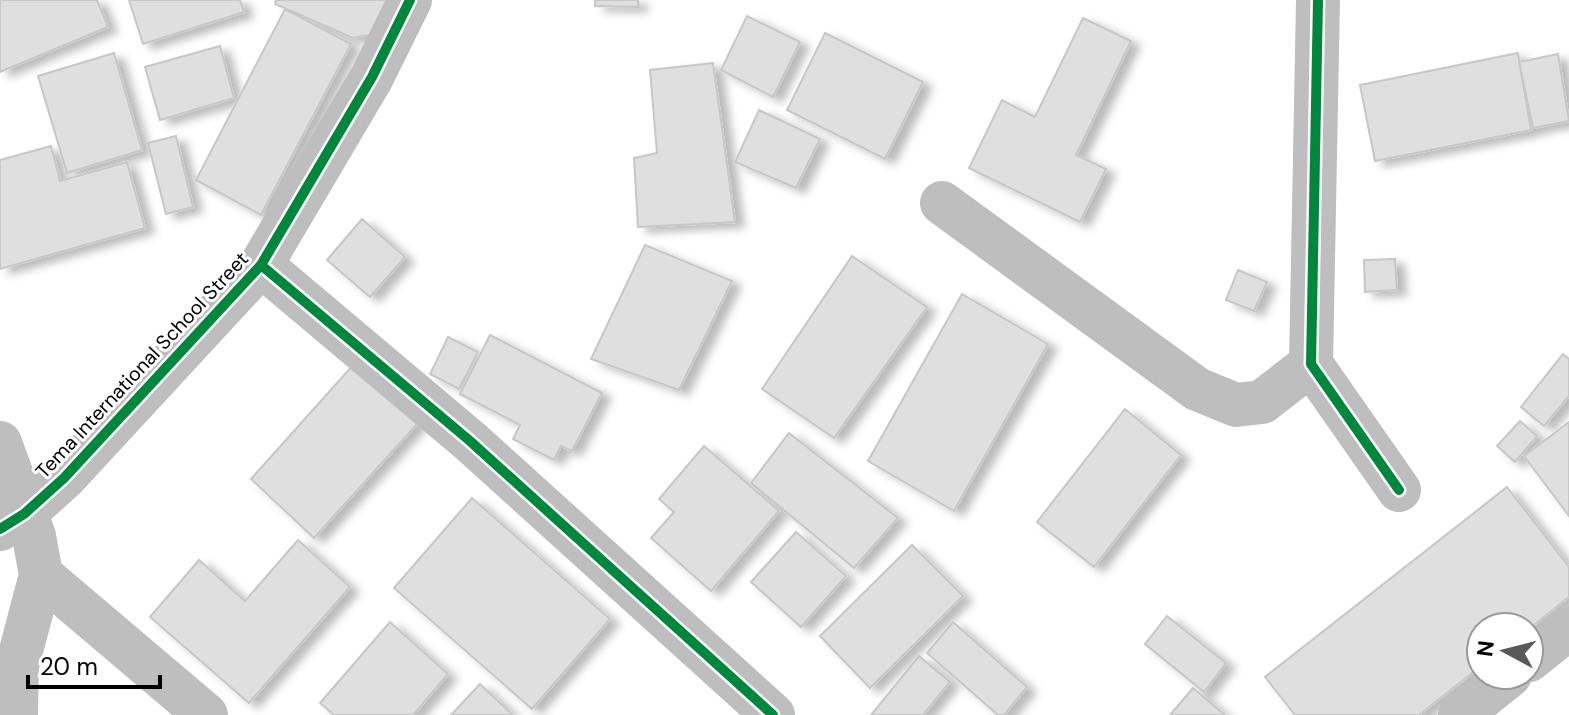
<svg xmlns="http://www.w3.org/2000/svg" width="1569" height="715" font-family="'DM Sans',sans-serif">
	<defs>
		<filter id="shadow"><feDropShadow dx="9" dy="5" stdDeviation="4" flood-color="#0004"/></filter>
	</defs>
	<rect width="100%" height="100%" fill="#fff"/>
	<g fill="#dfdfdf" stroke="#c7c7c7" stroke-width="2" filter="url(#shadow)">
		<polygon points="0,0 97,0 108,27 0,72"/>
		<polygon points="129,0 240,0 244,12 143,44"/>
		<polygon points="276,0 395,0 388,32 353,38 275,4"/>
		<polygon points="595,0 638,0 638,7 595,6"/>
		<polygon points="285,9 351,44 261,215 196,180"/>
		<polygon points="747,16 800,42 773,97 721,70"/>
		<polygon points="1083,18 1131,41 1076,155 1106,169 1080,222 969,168 1002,100 1035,117"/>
		<polygon points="825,33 923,82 885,159 787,110"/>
		<polygon points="220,46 234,98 160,120 145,67"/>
		<polygon points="114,53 142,150 67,173 38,76"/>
		<polygon points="1518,53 1531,130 1375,161 1360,85"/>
		<polygon points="1558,54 1569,121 1533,128 1519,62"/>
		<polygon points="713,63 735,222 638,227 634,158 657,153 650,70"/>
		<polygon points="759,110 820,139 796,188 735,162"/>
		<polygon points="176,136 193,207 166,214 148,143"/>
		<polygon points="51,146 60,181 127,162 145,228 0,269 0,160"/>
		<polygon points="362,219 405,257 370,297 327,260"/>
		<polygon points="645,245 732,281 679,390 591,359"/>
		<polygon points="852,256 927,307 834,438 762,389"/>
		<polygon points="1395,259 1397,290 1365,292 1364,260"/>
		<polygon points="1238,270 1267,282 1254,311 1226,300"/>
		<polygon points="962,294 1048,344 954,511 868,461"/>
		<polygon points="490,335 602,393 572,451 561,446 554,460 513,439 520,425 460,394"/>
		<polygon points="448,337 478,352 459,389 430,374"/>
		<polygon points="1563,354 1569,359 1569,396 1544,426 1521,407"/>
		<polygon points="354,364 418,423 314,538 251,479"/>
		<polygon points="1125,409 1181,455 1094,567 1037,522"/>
		<polygon points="1520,421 1537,436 1515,462 1497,446"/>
		<polygon points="1569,422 1569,516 1524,456"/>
		<polygon points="789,433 898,518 854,568 751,483"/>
		<polygon points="704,446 779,511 711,591 651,538 674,512 659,499"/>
		<polygon points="1507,487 1569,567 1569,597 1529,629 1481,627 1481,666 1419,715 1295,715 1265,677"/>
		<polygon points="472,498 610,619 532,709 394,588"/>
		<polygon points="796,532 846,576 801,627 751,582"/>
		<polygon points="298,540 350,587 249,703 150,617 199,560 245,601"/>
		<polygon points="912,545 963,596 870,688 820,636"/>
		<polygon points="1167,616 1226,663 1204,692 1145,644"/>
		<polygon points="390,622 448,674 413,715 334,715 320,703"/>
		<polygon points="953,622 1027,687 1004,715 998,715 927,653"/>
		<polygon points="919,656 950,682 923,715 871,715"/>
		<polygon points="480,684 513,715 451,715"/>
		<polygon points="1193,688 1225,715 1170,715"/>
	</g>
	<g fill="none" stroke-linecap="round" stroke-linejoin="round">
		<g stroke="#bebebe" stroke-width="44">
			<polyline points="1318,0 1311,364 1399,490"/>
			<polyline points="942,203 1197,389 1236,405 1262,402 1311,364"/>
			<polyline points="261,265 470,441 773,715"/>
			<polyline points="0,443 34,536 41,575 17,666 16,715"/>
			<polyline points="0,529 24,514 64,478 261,265 372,77 410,0"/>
			<polyline points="41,575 206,715"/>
			<polyline points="1529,660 1569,628"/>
			<polyline points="1460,715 1510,675"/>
		</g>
		<defs>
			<g id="cycleway">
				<polyline points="1318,0 1311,364 1399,490"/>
				<polyline points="261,265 470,441 773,715"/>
				<polyline points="0,529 24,514 64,478 261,265 372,77 410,0"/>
			</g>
		</defs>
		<use href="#cycleway" stroke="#fff" stroke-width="15"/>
		<use href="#cycleway" stroke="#00873e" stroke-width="10"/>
	</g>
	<g text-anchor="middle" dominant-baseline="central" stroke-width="6" stroke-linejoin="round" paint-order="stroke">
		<g font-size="20" fill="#000" stroke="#fff">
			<text transform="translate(142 365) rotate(-47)">Tema International School Street</text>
		</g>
	</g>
	<g transform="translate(1505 651) rotate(277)"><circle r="38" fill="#ffffff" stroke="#999999" stroke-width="2"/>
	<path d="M0-6L14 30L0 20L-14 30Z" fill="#595959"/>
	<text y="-12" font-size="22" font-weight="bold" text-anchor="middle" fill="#000000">N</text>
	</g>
	<path d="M28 675v12h132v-12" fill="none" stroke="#000000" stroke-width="4"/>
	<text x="40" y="675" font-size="24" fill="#000000" stroke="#ffffff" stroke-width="6" paint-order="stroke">20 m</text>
</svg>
